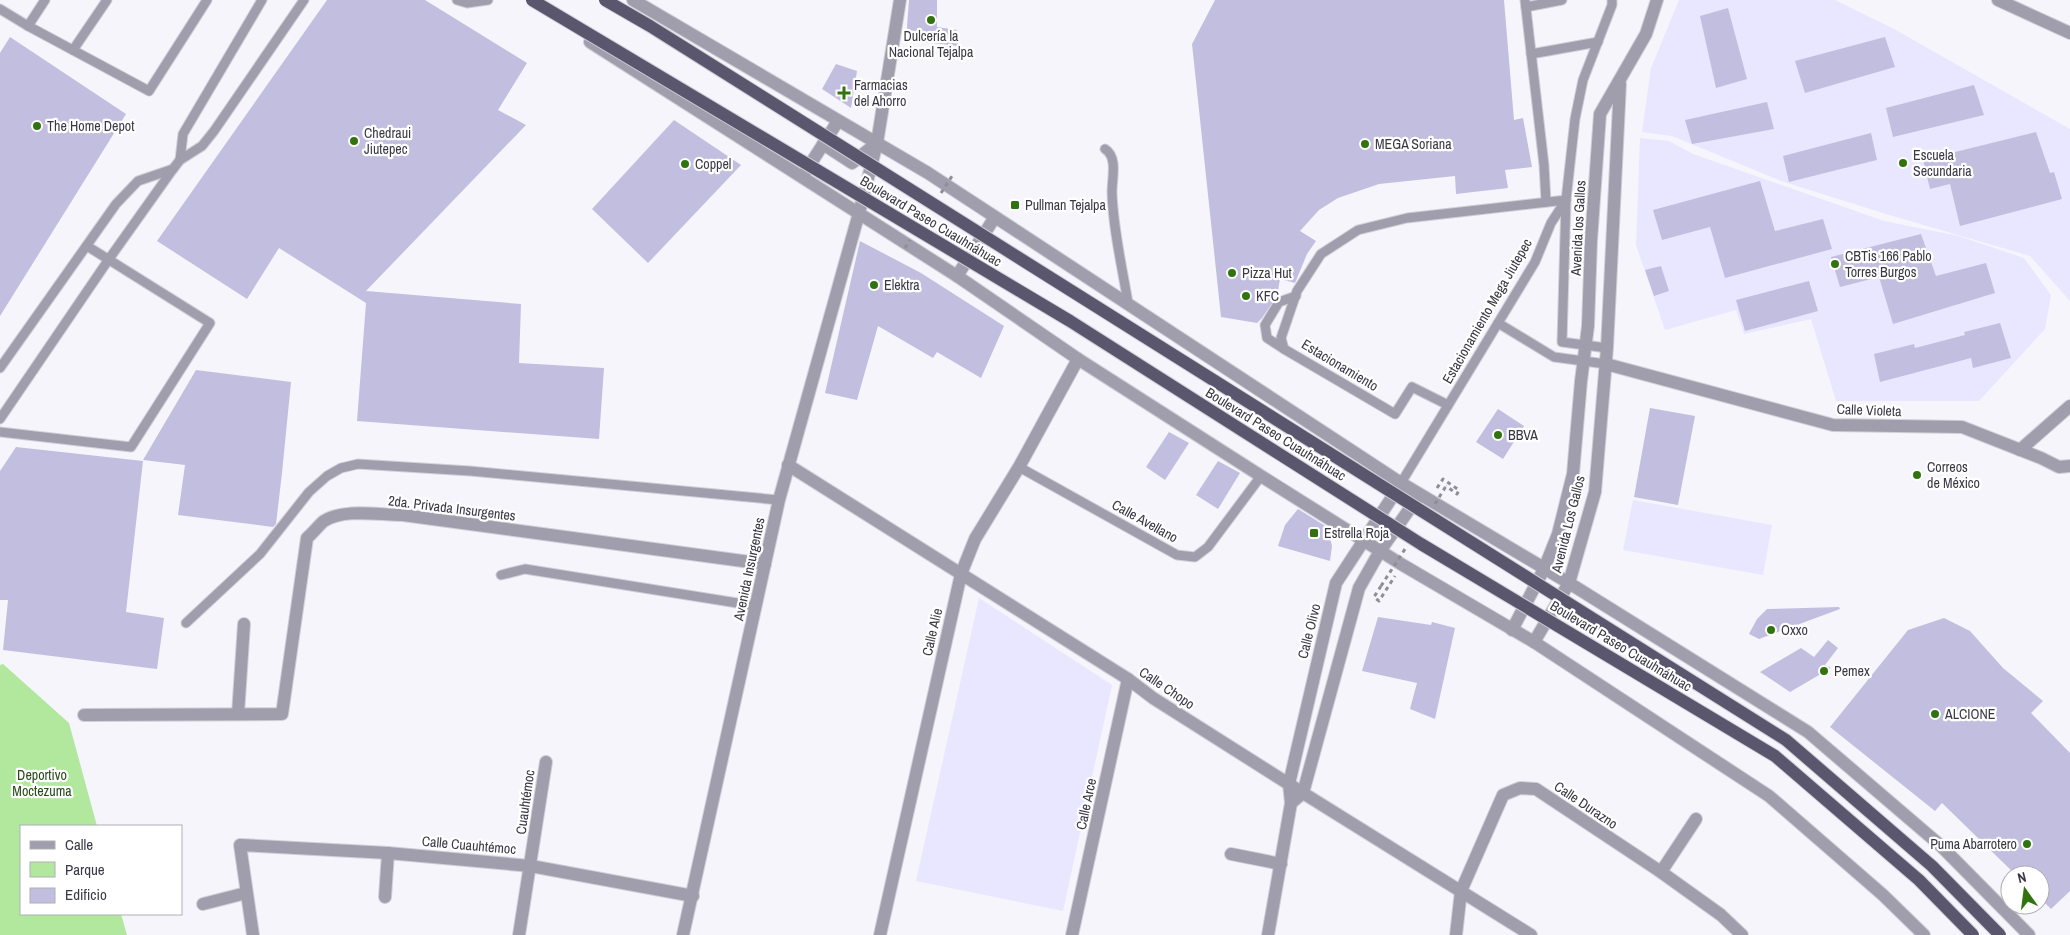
<svg xmlns="http://www.w3.org/2000/svg" width="2070" height="935" font-family="'Archivo Narrow',sans-serif">
	<rect width="100%" height="100%" fill="#f6f5fc"/>
	<g fill="#e9e6ff">
		<polygon points="1679,0 1835,0 1894,29 2070,129 2070,301 2030,256 1886,214 1781,181 1672,136 1642,132 1651,68"/>
		<polygon points="1640,138 1669,141 1693,154 1884,221 1959,236 2024,258 2051,295 2045,329 1979,401 1836,401 1811,319 1744,334 1736,310 1665,330 1636,245"/>
		<polygon points="1633,500 1772,525 1763,575 1623,550"/>
		<polygon points="979,598 1112,685 1063,911 916,881"/>
	</g>
	<polygon fill="#b1e89e" points="3,664 69,723 97,826 21,826 21,914 121,914 127,935 0,935 0,665"/>
	<g fill="#c2bedf">
		<polygon points="327,0 425,0 527,63 498,110 526,125 366,291 521,304 519,363 604,368 599,439 357,421 366,303 279,248 247,299 157,241"/>
		<polygon points="909,0 937,0 937,27 957,30 958,46 906,40"/>
		<polygon points="1215,0 1504,0 1514,120 1523,118 1532,167 1505,170 1508,188 1456,194 1455,176 1379,184 1338,198 1319,210 1300,231 1316,241 1307,254 1295,283 1280,279 1277,296 1262,318 1257,323 1221,317 1192,44"/>
		<polygon points="1728,8 1747,79 1716,88 1700,16"/>
		<polygon points="10,37 126,114 0,316 0,53"/>
		<polygon points="1885,37 1895,67 1805,93 1795,61"/>
		<polygon points="836,64 857,71 851,108 822,89"/>
		<polygon points="1974,85 1984,115 1893,137 1886,108"/>
		<polygon points="1767,102 1774,129 1692,144 1685,120"/>
		<polygon points="674,120 741,165 648,263 592,209"/>
		<polygon points="2036,132 2050,173 2054,172 2062,199 1960,226 1950,184 1930,189 1923,160"/>
		<polygon points="1871,133 1877,160 1789,182 1783,156"/>
		<polygon points="1760,181 1775,231 1823,219 1832,249 1725,278 1710,227 1662,240 1653,210"/>
		<polygon points="1921,234 1936,276 1986,263 1995,293 1893,324 1879,277 1840,287 1831,257"/>
		<polygon points="860,241 921,273 1004,326 981,378 937,352 933,358 878,326 857,400 825,393"/>
		<polygon points="1661,266 1669,291 1654,296 1645,270"/>
		<polygon points="1809,281 1818,311 1745,331 1736,300"/>
		<polygon points="2000,323 2011,358 1973,368 1971,358 1880,382 1874,354 1914,344 1915,348 1965,335 1964,332"/>
		<polygon points="196,370 291,382 282,473 276,524 273,527 178,515 185,465 143,460"/>
		<polygon points="1650,408 1695,416 1678,505 1634,497"/>
		<polygon points="1498,409 1524,426 1503,459 1476,442"/>
		<polygon points="1169,432 1189,443 1165,480 1146,467"/>
		<polygon points="16,447 143,461 126,612 164,618 157,669 3,650 8,600 0,600 0,471"/>
		<polygon points="1218,461 1240,473 1218,509 1196,495"/>
		<polygon points="1298,509 1327,527 1332,546 1330,561 1278,546 1285,525"/>
		<polygon points="1839,607 1840,609 1759,639 1749,634 1757,619 1767,609"/>
		<polygon points="1378,617 1431,625 1432,622 1455,628 1435,719 1410,709 1417,683 1362,671"/>
		<polygon points="1944,618 1970,631 2003,668 2043,701 2031,713 2070,753 2070,891 2051,909 2040,898 2040,875 2016,875 1942,803 1935,811 1830,727 1908,630"/>
		<polygon points="1828,640 1838,648 1825,665 1831,668 1790,692 1760,672 1801,648 1814,657"/>
	</g>
	<g fill="none" stroke-linecap="round" stroke-linejoin="round">
		<defs>
			<g id="service">
				<polyline points="457,0 467,3 488,0"/>
				<polyline points="1525,0 1544,165 1546,202"/>
				<polyline points="1526,7 1562,0"/>
				<polyline points="0,9 28,26 45,0"/>
				<polyline points="28,26 149,91 207,0"/>
				<polyline points="73,50 107,0"/>
				<polyline points="1531,54 1598,42"/>
				<path d="M1105 149C1118 157 1112 178 1112 192 1113 229 1122 266 1128 303"/>
				<polyline points="180,160 183,134 262,0"/>
				<polyline points="1498,323 1554,357 1606,364"/>
				<polyline points="1284,349 1267,338 1265,325 1279,302 1296,296"/>
				<polyline points="0,368 116,204 138,181 173,169"/>
				<polyline points="1448,405 1412,387 1395,414 1284,349 1281,338 1297,291 1321,254 1358,230 1407,218 1566,200 1562,342 1607,348"/>
				<polyline points="0,419 109,259 173,169 180,160 202,146 214,131 304,0"/>
				<polyline points="0,432 131,447 210,323 87,246"/>
				<polyline points="1019,467 1177,555 1195,557 1208,547 1261,476"/>
				<polyline points="1401,483 1535,262 1551,223 1566,200 1575,119 1583,80 1612,5 1612,0"/>
				<polyline points="501,575 525,569 756,606"/>
				<polyline points="186,623 260,554 309,492 327,476 341,468 358,464 470,471 779,500"/>
			</g>
			<g id="minor">
				<polyline points="1998,0 2070,33"/>
				<polyline points="1606,364 1833,425 1962,427 2041,458 2059,467 2070,466"/>
				<polyline points="2020,450 2070,406"/>
				<polyline points="1512,630 1544,569 1558,534 1573,474 1581,381 1588,326 1591,241 1600,114 1646,34 1657,0"/>
				<polyline points="1534,642 1569,583 1595,492 1607,348 1620,84"/>
				<polyline points="238,714 244,624"/>
				<path d="M84 715 282 714 307 538C313 533 318 526 324 521 345 508 379 515 403 515L765 564"/>
				<polyline points="1291,803 1303,793 1531,935"/>
				<polyline points="1231,854 1281,864"/>
				<polyline points="1661,872 1696,819"/>
				<polyline points="385,897 388,853"/>
				<polyline points="203,904 246,893"/>
				<polyline points="253,935 240,845 388,853 531,866 693,896"/>
				<polyline points="519,935 546,762"/>
				<polyline points="880,935 961,574 975,539 1019,467 1078,359"/>
				<polyline points="1072,935 1128,679"/>
				<polyline points="1268,935 1291,803 1289,784"/>
				<polyline points="1456,935 1461,891 1503,795 1520,788 1536,789 1661,872 1721,915 1742,935"/>
			</g>
			<g id="tertiary">
				<polyline points="633,0 928,173 1401,483 1569,583 1808,732 1940,845 2029,935"/>
				<polyline points="590,42 957,276 1078,359 1261,476 1401,564 1534,642 1769,796 1883,895 1924,935"/>
				<polyline points="823,144 852,163 877,143"/>
				<polyline points="804,174 838,121"/>
				<polyline points="957,276 995,217"/>
				<polyline points="788,465 1128,679 1153,698 1303,793 1359,588 1380,551 1418,497"/>
				<polyline points="1289,784 1336,583 1400,485"/>
				<polyline points="683,935 779,500 859,213 877,143 900,0"/>
			</g>
		</defs>
		<use href="#service" stroke="#d0cfd7" stroke-width="11"/>
		<use href="#minor" stroke="#d0cfd7" stroke-width="14"/>
		<use href="#tertiary" stroke="#d0cfd7" stroke-width="14"/>
		<g stroke="#8f8e98" stroke-width="3" stroke-dasharray="4 4" stroke-linecap="butt">
			<polyline points="1437,488 1443,479 1459,490 1457,494 1446,486"/>
			<polyline points="1381,586 1374,597 1379,601 1395,576"/>
		</g>
		<use href="#service" stroke="#a09eac" stroke-width="9"/>
		<use href="#minor" stroke="#a09eac" stroke-width="12"/>
		<use href="#tertiary" stroke="#a09eac" stroke-width="12"/>
		<defs>
			<g id="primary-bridge">
				<polyline points="532,0 1070,321 1421,544 1775,756 1919,880 1973,935"/>
				<polyline points="605,0 650,26 1786,740 1932,866 2000,935"/>
			</g>
		</defs>
		<use href="#primary-bridge" stroke="#d0cfd7" stroke-width="14" stroke-linecap="butt"/>
		<g stroke="#8f8e98" stroke-width="3" stroke-dasharray="4 4" stroke-linecap="butt">
			<polyline points="941,193 954,173"/>
			<polyline points="905,248 910,240"/>
			<polyline points="1435,504 1446,486"/>
			<polyline points="1381,586 1405,549"/>
		</g>
		<use href="#primary-bridge" stroke="#59566e" stroke-width="12"/>
	</g>
	<g fill="#31730f" stroke="#fff" stroke-width="2">
		<circle cx="931" cy="20" r="5"/>
		<path d="M841.5 85.5h5v5h5v5h-5v5h-5v-5h-5v-5h5z"/>
		<circle cx="37" cy="126" r="5"/>
		<circle cx="354" cy="141" r="5"/>
		<circle cx="1365" cy="144" r="5"/>
		<circle cx="1903" cy="163" r="5"/>
		<circle cx="685" cy="164" r="5"/>
		<rect x="1010" y="200" width="10" height="10" rx="2.5"/>
		<circle cx="1835" cy="264" r="5"/>
		<circle cx="1232" cy="273" r="5"/>
		<circle cx="874" cy="285" r="5"/>
		<circle cx="1246" cy="296" r="5"/>
		<circle cx="1498" cy="435" r="5"/>
		<circle cx="1917" cy="475" r="5"/>
		<rect x="1309" y="528" width="10" height="10" rx="2.5"/>
		<circle cx="1771" cy="630" r="5"/>
		<circle cx="1824" cy="671" r="5"/>
		<circle cx="1935" cy="714" r="5"/>
		<circle cx="2027" cy="844" r="5"/>
	</g>
	<g text-anchor="middle" dominant-baseline="central" stroke-width="4.5" stroke-linejoin="round" paint-order="stroke">
		<g font-size="14" fill="#3a3845" stroke="#fff" text-anchor="start">
			<text x="931" y="36" text-anchor="middle">Dulcería la<tspan x="931" dy="16">Nacional Tejalpa</tspan></text>
			<text x="854" y="85">Farmacias<tspan x="854" dy="16">del Ahorro</tspan></text>
			<text x="47" y="126">The Home Depot</text>
			<text x="364" y="133">Chedraui<tspan x="364" dy="16">Jiutepec</tspan></text>
			<text x="1375" y="144">MEGA Soriana</text>
			<text x="1913" y="155">Escuela<tspan x="1913" dy="16">Secundaria</tspan></text>
			<text x="695" y="164">Coppel</text>
			<text x="1025" y="205">Pullman Tejalpa</text>
			<text x="1845" y="256">CBTis 166 Pablo<tspan x="1845" dy="16">Torres Burgos</tspan></text>
			<text x="1242" y="273">Pizza Hut</text>
			<text x="884" y="285">Elektra</text>
			<text x="1256" y="296">KFC</text>
			<text x="1508" y="435">BBVA</text>
			<text x="1927" y="467">Correos<tspan x="1927" dy="16">de México</tspan></text>
			<text x="1324" y="533">Estrella Roja</text>
			<text x="1781" y="630">Oxxo</text>
			<text x="1834" y="671">Pemex</text>
			<text x="1945" y="714">ALCIONE</text>
			<text x="2017" y="844" text-anchor="end">Puma Abarrotero</text>
		</g>
		<g font-size="14" fill="#3a3845" stroke="#fff">
			<text transform="translate(931 221) rotate(31)">Boulevard Paseo Cuauhnáhuac</text>
			<text transform="translate(1578 228) rotate(-87)">Avenida los Gallos</text>
			<text transform="translate(1487 311) rotate(-60)">Estacionamiento Mega Jiutepec</text>
			<text transform="translate(1340 365) rotate(31)">Estacionamiento</text>
			<text transform="translate(1869 410) rotate(2)">Calle Violeta</text>
			<text transform="translate(1276 434) rotate(32)">Boulevard Paseo Cuauhnáhuac</text>
			<text transform="translate(452 508) rotate(7)">2da. Privada Insurgentes</text>
			<text transform="translate(1145 521) rotate(29)">Calle Avellano</text>
			<text transform="translate(1568 524) rotate(-76)">Avenida Los Gallos</text>
			<text transform="translate(749 569) rotate(-78)">Avenida Insurgentes</text>
			<text transform="translate(1309 631) rotate(-76)">Calle Olivo</text>
			<text transform="translate(932 632) rotate(-77)">Calle Alie</text>
			<text transform="translate(1621 646) rotate(31)">Boulevard Paseo Cuauhnáhuac</text>
			<text transform="translate(1167 688) rotate(34)">Calle Chopo</text>
			<text transform="translate(525 802) rotate(-82)">Cuauhtémoc</text>
			<text transform="translate(1086 804) rotate(-78)">Calle Arce</text>
			<text transform="translate(1586 805) rotate(34)">Calle Durazno</text>
			<text transform="translate(469 845) rotate(5)">Calle Cuauhtémoc</text>
		</g>
		<g font-size="14" fill="#264b17" stroke="#fff">
			<text x="42" y="775">Deportivo<tspan x="42" dy="16">Moctezuma</tspan></text>
		</g>
	</g>
	<rect x="20" y="825" width="162" height="90" fill="#ffffff" stroke="#b0afb5"/>
	<rect x="30" y="841" width="25" height="8" fill="#a09eac" stroke="#b0afb5"/>
	<text x="65" y="850" font-size="15" fill="#3a3845">Calle</text>
	<rect x="30" y="862" width="25" height="15" fill="#b1e89e" stroke="#b0afb5"/>
	<text x="65" y="875" font-size="15" fill="#3a3845">Parque</text>
	<rect x="30" y="888" width="25" height="15" fill="#c2bedf" stroke="#b0afb5"/>
	<text x="65" y="900" font-size="15" fill="#3a3845">Edificio</text>
	<g transform="translate(2025 890) rotate(346)"><circle r="24" fill="#ffffff" stroke="#b0afb5"/>
	<path d="M0-4L9 19L0 12L-9 19Z" fill="#31730f"/>
	<text y="-8" font-size="14" font-weight="bold" text-anchor="middle" fill="#3a3845">N</text>
	</g>
</svg>
